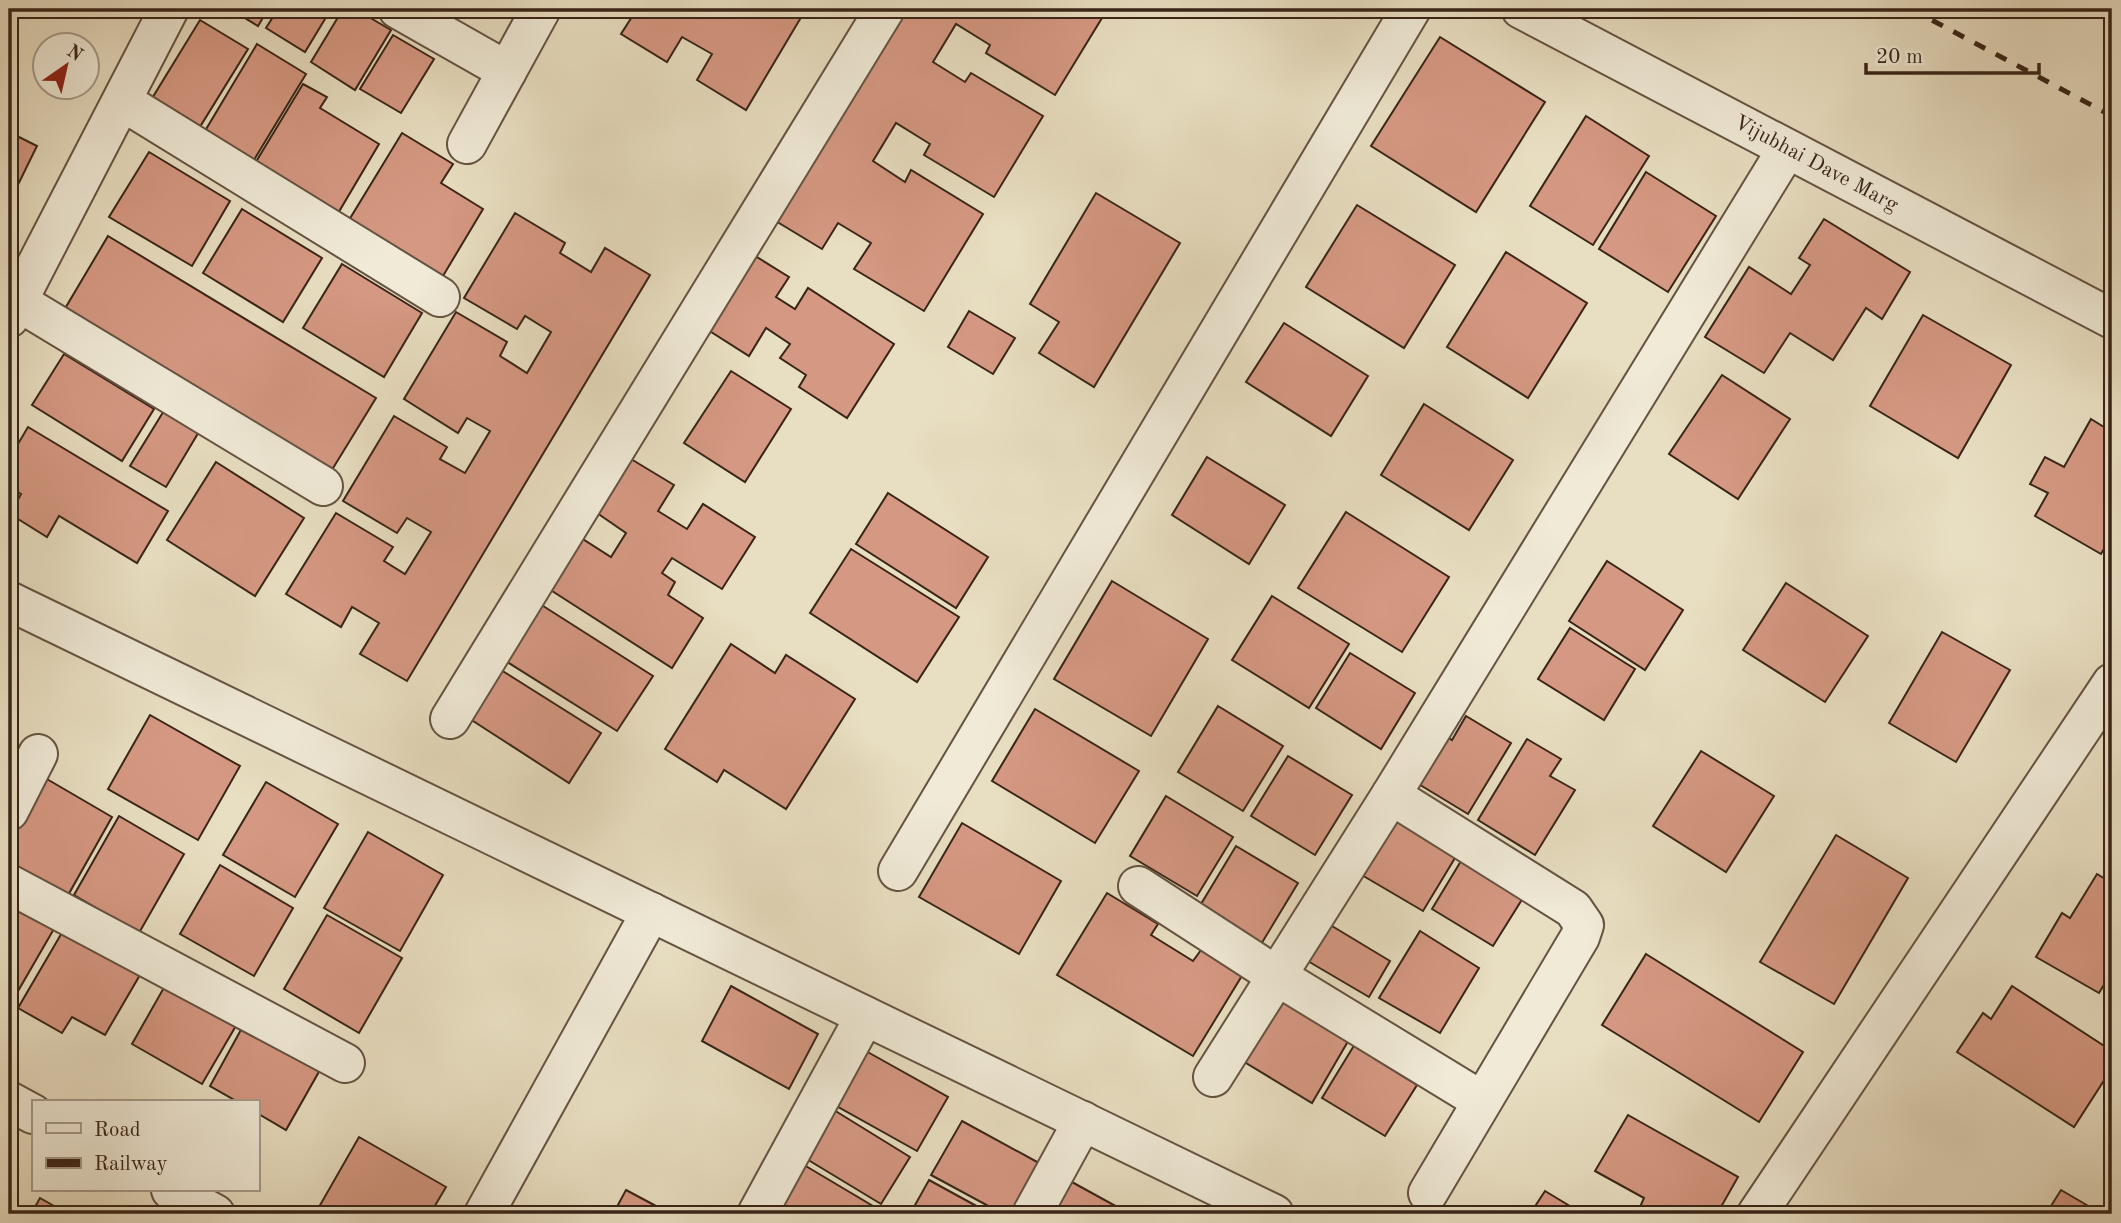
<svg xmlns="http://www.w3.org/2000/svg" width="2121" height="1223" font-family="'Old Standard TT',serif">
	<rect width="100%" height="100%" fill="#e8dec1"/>
	<filter id="stains"><feTurbulence type="fractalNoise" baseFrequency=".00286" numOctaves="4"/><feColorMatrix values="0 0 0 0 .2 0 0 0 0 .09 0 0 0 0 .02 0 0 0 .5 -.17"/></filter>
	<radialGradient id="worn" r=".72"><stop offset=".6" stop-color="#630" stop-opacity="0"/><stop offset="1" stop-color="#630" stop-opacity=".3"/></radialGradient>
	<g fill="#d59882" stroke="#392518" stroke-width="2">
		<polygon points="230,9 268,9 258,26"/>
		<polygon points="278,9 331,9 305,52 266,28"/>
		<polygon points="343,9 355,9 391,30 355,90 311,62"/>
		<polygon points="414,9 463,9 450,31"/>
		<polygon points="637,9 806,9 746,110 697,80 712,54 682,37 667,62 621,34"/>
		<polygon points="903,9 1098,9 1105,13 1055,95 986,53 990,45 956,24 933,62 965,82 971,73 1043,116 994,197 924,155 930,144 896,123 873,161 905,182 911,170 983,214 924,311 854,269 871,243 838,223 822,249 774,220"/>
		<polygon points="200,20 248,49 198,130 151,100"/>
		<polygon points="393,35 434,59 401,113 360,89"/>
		<polygon points="1440,37 1545,102 1476,212 1371,146"/>
		<polygon points="257,44 306,74 254,160 205,131"/>
		<polygon points="303,84 327,97 320,108 379,144 334,220 251,170"/>
		<polygon points="1586,116 1649,156 1593,245 1530,206"/>
		<polygon points="9,132 37,146 9,203"/>
		<polygon points="402,133 453,164 441,183 483,209 440,281 346,225"/>
		<polygon points="149,152 230,201 192,266 109,217"/>
		<polygon points="1646,172 1716,216 1668,292 1599,249"/>
		<polygon points="1096,193 1180,243 1094,387 1039,353 1059,322 1030,304"/>
		<polygon points="1357,205 1455,265 1404,348 1306,287"/>
		<polygon points="242,209 322,258 283,322 203,273"/>
		<polygon points="515,213 565,243 560,253 591,272 605,248 650,275 407,681 360,654 379,623 352,607 341,627 286,594 336,513 393,547 384,561 405,574 431,532 407,518 397,533 343,501 394,416 447,447 440,459 465,473 490,431 467,418 458,433 404,399 456,312 507,342 500,356 527,373 551,332 525,316 517,329 464,298"/>
		<polygon points="1824,219 1910,272 1882,319 1866,308 1833,360 1790,333 1764,373 1705,337 1749,267 1791,294 1810,265 1799,258"/>
		<polygon points="108,236 376,398 327,478 60,317"/>
		<polygon points="744,249 789,277 776,297 795,309 808,288 894,344 847,418 799,387 806,375 780,358 790,344 766,328 749,356 697,323"/>
		<polygon points="1506,252 1587,303 1528,398 1447,347"/>
		<polygon points="342,264 422,313 384,377 303,328"/>
		<polygon points="969,311 1015,338 993,374 948,347"/>
		<polygon points="1923,315 2011,365 1958,458 1870,406"/>
		<polygon points="1284,323 1368,376 1331,436 1246,382"/>
		<polygon points="64,354 154,409 122,461 32,405"/>
		<polygon points="731,371 791,409 745,482 684,443"/>
		<polygon points="1722,375 1790,419 1738,499 1669,454"/>
		<polygon points="1424,404 1513,460 1469,530 1381,475"/>
		<polygon points="165,409 200,430 166,487 130,466"/>
		<polygon points="2091,419 2112,432 2112,535 2101,554 2035,516 2048,493 2030,484 2045,457 2064,467"/>
		<polygon points="28,427 168,511 137,563 59,516 47,537 10,514 21,494 9,486 9,459"/>
		<polygon points="1207,457 1285,505 1249,564 1172,515"/>
		<polygon points="631,459 674,485 658,511 687,529 703,504 755,537 722,589 672,558 662,573 675,582 668,595 703,618 672,668 549,589 581,538 611,557 626,533 597,513"/>
		<polygon points="216,462 304,518 255,596 167,540"/>
		<polygon points="888,493 988,557 956,608 856,544"/>
		<polygon points="1346,512 1449,577 1402,652 1298,588"/>
		<polygon points="851,549 959,617 917,682 810,613"/>
		<polygon points="1607,561 1683,610 1645,670 1569,621"/>
		<polygon points="1112,581 1208,639 1151,736 1054,679"/>
		<polygon points="1786,583 1868,636 1825,702 1743,650"/>
		<polygon points="1272,596 1349,644 1309,708 1232,660"/>
		<polygon points="540,604 653,676 617,731 504,660"/>
		<polygon points="1570,628 1635,669 1604,720 1538,679"/>
		<polygon points="1942,632 2010,670 1956,762 1889,723"/>
		<polygon points="731,644 775,673 786,655 855,699 786,809 724,770 717,782 665,749"/>
		<polygon points="9,650 18,656 9,673"/>
		<polygon points="1350,653 1415,693 1381,749 1316,708"/>
		<polygon points="501,670 601,733 569,783 470,719"/>
		<polygon points="1218,706 1283,746 1243,811 1178,772"/>
		<polygon points="1035,709 1139,771 1095,843 992,781"/>
		<polygon points="150,715 240,766 198,840 108,789"/>
		<polygon points="1466,716 1511,743 1468,814 1412,780 1441,733 1452,740"/>
		<polygon points="1527,739 1561,759 1550,776 1575,790 1535,855 1478,820"/>
		<polygon points="1701,751 1774,796 1726,872 1653,826"/>
		<polygon points="1288,756 1352,795 1315,855 1251,816"/>
		<polygon points="40,775 112,817 67,897 9,863 9,831"/>
		<polygon points="266,782 338,824 295,897 223,855"/>
		<polygon points="1166,796 1233,837 1197,896 1130,856"/>
		<polygon points="1399,810 1461,848 1423,911 1360,874"/>
		<polygon points="119,816 184,854 139,933 74,895"/>
		<polygon points="962,823 1061,881 1019,954 919,897"/>
		<polygon points="368,832 443,875 400,951 324,908"/>
		<polygon points="1836,835 1908,878 1834,1004 1760,962"/>
		<polygon points="1236,846 1298,883 1260,946 1198,909"/>
		<polygon points="1464,856 1526,893 1493,946 1432,909"/>
		<polygon points="220,865 293,908 254,976 180,934"/>
		<polygon points="2097,874 2112,883 2112,987 2105,983 2099,993 2036,957 2062,913 2070,918"/>
		<polygon points="9,891 55,927 14,998 9,995"/>
		<polygon points="1107,893 1158,924 1151,935 1193,961 1201,950 1243,974 1193,1056 1057,975"/>
		<polygon points="327,915 402,958 359,1033 284,989"/>
		<polygon points="1327,923 1390,961 1369,997 1306,960"/>
		<polygon points="67,924 144,968 105,1035 72,1017 62,1033 18,1008"/>
		<polygon points="1420,931 1479,968 1440,1033 1379,998"/>
		<polygon points="1646,954 1803,1052 1759,1122 1602,1025"/>
		<polygon points="166,984 237,1024 202,1084 132,1044"/>
		<polygon points="731,986 818,1034 789,1089 702,1041"/>
		<polygon points="2012,986 2112,1051 2112,1068 2074,1127 1957,1052 1983,1013 1991,1019"/>
		<polygon points="1284,989 1354,1031 1312,1103 1241,1060"/>
		<polygon points="248,1017 325,1061 286,1130 257,1113 257,1102 238,1102 210,1086"/>
		<polygon points="1358,1039 1381,1051 1375,1059 1417,1085 1385,1136 1322,1098"/>
		<polygon points="864,1050 948,1097 917,1151 833,1104"/>
		<polygon points="829,1107 910,1157 881,1204 800,1155"/>
		<polygon points="1628,1115 1738,1177 1717,1214 1682,1214 1668,1206 1663,1214 1653,1214 1640,1207 1644,1198 1595,1171"/>
		<polygon points="962,1121 1039,1163 1010,1214 1003,1214 931,1175"/>
		<polygon points="359,1137 446,1187 430,1214 315,1214"/>
		<polygon points="799,1162 878,1209 874,1214 768,1214"/>
		<polygon points="1061,1176 1130,1214 1039,1214"/>
		<polygon points="929,1180 991,1214 910,1214"/>
		<polygon points="626,1190 671,1214 613,1214"/>
		<polygon points="2061,1190 2102,1214 2046,1214"/>
		<polygon points="1545,1191 1583,1214 1530,1214"/>
		<polygon points="40,1198 68,1214 31,1214"/>
	</g>
	<g fill="none" stroke-linecap="round" stroke-linejoin="round">
		<defs>
			<g id="minor">
				<polyline points="398,9 507,71"/>
				<polyline points="1521,9 2112,319"/>
				<polyline points="122,101 440,297"/>
				<polyline points="467,144 541,9"/>
				<polyline points="17,301 323,486"/>
				<polyline points="9,318 169,9"/>
				<polyline points="9,601 1274,1214"/>
				<polyline points="450,719 885,9"/>
				<polyline points="9,811 38,754"/>
				<polyline points="898,871 1411,9"/>
				<polyline points="9,884 345,1063"/>
				<polyline points="1138,886 1277,976 1482,1101"/>
				<polyline points="1213,1077 1391,795"/>
				<polyline points="9,1101 33,1114"/>
				<polyline points="171,1190 215,1214"/>
				<polyline points="1428,1193 1580,937 1584,925 1573,909 1391,795 1787,149"/>
				<polyline points="484,1214 651,912"/>
				<polyline points="757,1214 865,1016"/>
				<polyline points="1032,1214 1083,1121"/>
				<polyline points="1757,1214 2112,683"/>
			</g>
		</defs>
		<use href="#minor" stroke="#655342" stroke-width="42"/>
		<use href="#minor" stroke="#f0ead7" stroke-width="38"/>
		<polyline stroke="#392518" stroke-width="5" stroke-dasharray="12 12" stroke-linecap="butt" points="1911,9 2112,116"/>
	</g>
	<g text-anchor="middle" dominant-baseline="central" stroke-width="5" stroke-linejoin="round" paint-order="stroke">
		<g font-size="21" fill="#392518" stroke="#f0ead7">
			<text transform="translate(1816 164) rotate(28)">Vijubhai Dave Marg</text>
		</g>
	</g>
	<rect width="2121" height="1223" fill="none" stroke="#e8dec1" stroke-width="35"/>
	<rect x="10" y="10" width="2100" height="1202" fill="none" stroke="#392518" stroke-width="3.5"/>
	<rect x="18" y="18" width="2086" height="1188" fill="none" stroke="#392518" stroke-width="2"/>
	<rect x="32" y="1100" width="228" height="91" fill="#f0ead7" stroke="#a79b8b" stroke-width="2"/>
	<rect x="46" y="1123" width="35" height="10" fill="#f0ead7" stroke="#a79b8b" stroke-width="2"/>
	<text x="94" y="1136" font-size="21" fill="#392518">Road</text>
	<rect x="46" y="1158" width="35" height="10" fill="#392518" stroke="#a79b8b" stroke-width="2"/>
	<text x="94" y="1170" font-size="21" fill="#392518">Railway</text>
	<g transform="translate(66 66) rotate(34)"><circle r="33" fill="#f0ead7" stroke="#a79b8b" stroke-width="2"/>
	<path d="M0-5L12 26L0 18L-12 26Z" fill="#8f2418"/>
	<text y="-10" font-size="19" font-weight="bold" text-anchor="middle" fill="#392518">N</text>
	</g>
	<path d="M1866 63v10h173v-10" fill="none" stroke="#392518" stroke-width="3.5"/>
	<text x="1876" y="63" font-size="21" fill="#392518" stroke="#f0ead7" stroke-width="5" paint-order="stroke">20 m</text>
	<rect width="100%" height="100%" filter="url(#stains)"/>
	<rect width="100%" height="100%" fill="url(#worn)"/>
</svg>
